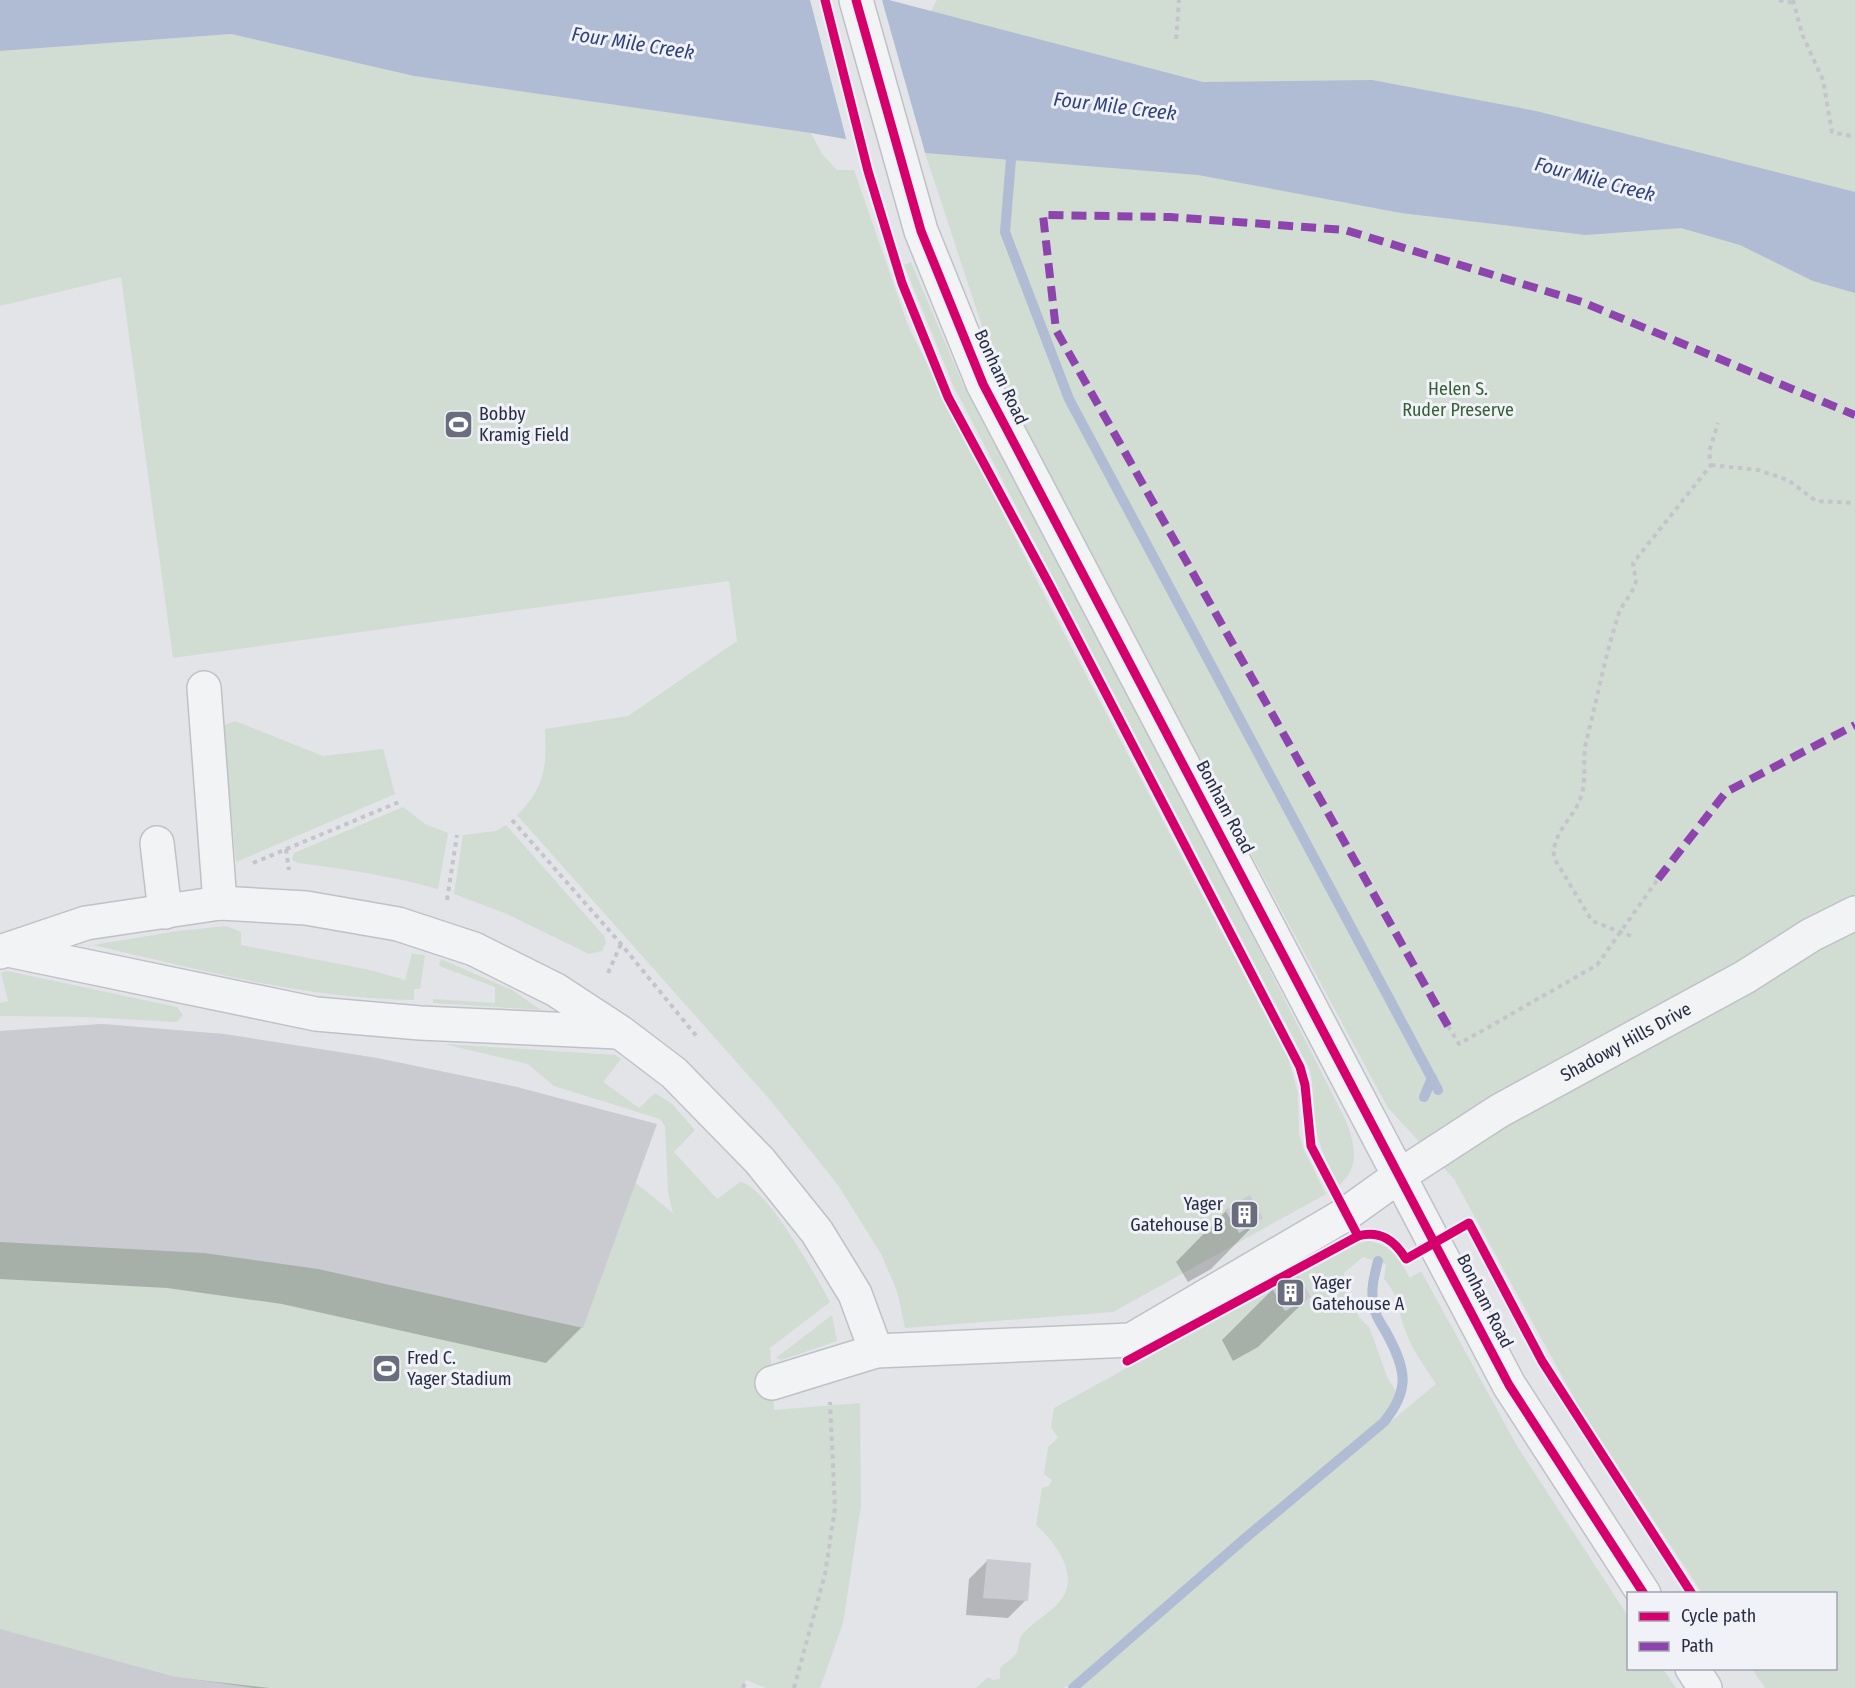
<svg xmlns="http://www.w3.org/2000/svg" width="1855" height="1688" font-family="'Fira Sans Condensed',sans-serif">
	<rect width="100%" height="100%" fill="#e3e4e8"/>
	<g fill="#d1dcd3" fill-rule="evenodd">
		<polygon points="937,0 1855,0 1855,1688 1765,1688 1752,1669 1836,1668 1836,1594 1702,1593 1579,1407 1454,1179 1388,1108 1006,399 925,153 919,34"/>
		<path d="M231 34 414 76 811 133 822 154 837 170H854L909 328 1056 618 1289 1060 1298 1093 1299 1134 1304 1150 1326 1194 1113 1312 905 1328 897 1291 881 1254 838 1185 771 1101 517 815C545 788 547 766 545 729L628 716 737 641 729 581 173 658 121 277 0 306V51ZM1250 1195 1263 1218 1240 1233H1239Z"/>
		<path d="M911 262 961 380 1187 806 1346 1121C1355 1145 1361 1167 1339 1185 1330 1167 1319 1148 1316 1128 1313 1109 1314 1089 1310 1070L953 385 904 265Z"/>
		<polygon points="235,721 323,756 383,749 395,794 236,862 223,726"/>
		<path d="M403 807 425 824 448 833 438 889C392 876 346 869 298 863L292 860 294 853Z"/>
		<polygon points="506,825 605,937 606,943 602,951 589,954 507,914 454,894 463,835 496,831"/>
		<path d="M227 926 241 932V945L370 970 405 980 412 954 425 955 420 989H414V1000C306 999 197 969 93 945L178 931Z"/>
		<polygon points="441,959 512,990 541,1010 433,1003 433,999 495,1003 495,987 439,966"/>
		<polygon points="7,971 177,1007 183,1015 177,1022 87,1017 0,1016 0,1003 8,1001 1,973"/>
		<path d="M102 1024 224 1034 377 1058 517 1087 673 1213 668 1193 665 1127 660 1119 554 1086 528 1064 444 1044 615 1055 621 1059 603 1082 639 1108 655 1093 672 1104 695 1130 674 1152 717 1199 740 1182C765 1184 817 1278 830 1302L770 1348 774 1410 860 1403 861 1506 843 1623 820 1688H766L746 1680 743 1688H0V1031Z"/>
		<path d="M1368 1241C1390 1243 1400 1260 1410 1278L1421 1271 1517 1446 1628 1616V1668L1663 1669 1676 1688H1080L1214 1568 1436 1384C1425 1367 1412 1350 1405 1330 1397 1308 1401 1298 1384 1279L1386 1264 1363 1257 1344 1273 1345 1289 1359 1317 1369 1327 1388 1379 1397 1393 1383 1419 1074 1683 1063 1688H976L988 1677 993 1680 1000 1679V1668C1005 1663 1014 1658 1017 1652 1019 1646 1018 1640 1022 1635 1033 1622 1049 1614 1060 1601 1081 1575 1055 1542 1036 1525L1042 1488 1049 1486 1052 1480 1044 1474 1048 1447 1058 1438 1051 1427 1054 1408 1272 1288 1285 1311 1311 1297 1298 1274 1355 1244Z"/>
		<polygon points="832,1315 837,1341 782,1360 776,1358"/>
	</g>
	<polygon fill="#b0bbd4" points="0,0 889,0 1203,82 1372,80 1536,111 1855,192 1855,293 1813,281 1740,245 1681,228 1586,235 1401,213 1198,175 925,153 811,133 414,76 231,34 0,51"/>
	<polygon fill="#e3e4e8" points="810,0 882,0 926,156 847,142"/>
	<g fill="#0003">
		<polygon points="0,1032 582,1327 546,1363 282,1304 167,1288 0,1279"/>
		<polygon points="1226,1211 1261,1218 1211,1269 1188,1282 1176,1262"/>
		<polygon points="1273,1289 1309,1297 1258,1347 1233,1361 1222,1340"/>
		<polygon points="987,1561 1026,1600 1008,1618 966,1615 969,1579"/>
		<polygon points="0,1631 172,1677 270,1688 0,1688"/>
	</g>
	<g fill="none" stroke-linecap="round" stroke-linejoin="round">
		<g stroke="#b0bbd4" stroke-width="10">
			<polyline points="1012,147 1005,232 1069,399 1438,1090"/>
			<polyline points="1424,1097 1432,1078"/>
			<path d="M1073 1688 1243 1540 1384 1422C1411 1389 1406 1369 1386 1332 1382 1325 1375 1316 1374 1307 1370 1292 1374 1276 1378 1261"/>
		</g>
	</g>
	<g fill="#cacbd1">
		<polygon points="102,1024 224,1034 377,1058 517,1087 657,1124 583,1328 318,1269 204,1253 0,1242 0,1031"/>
		<polygon points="1250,1195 1263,1218 1239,1233 1225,1210"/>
		<polygon points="1298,1274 1311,1297 1285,1311 1272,1288"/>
		<polygon points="987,1559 1031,1563 1028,1601 983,1598"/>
		<polygon points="0,1629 172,1676 254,1688 0,1688"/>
	</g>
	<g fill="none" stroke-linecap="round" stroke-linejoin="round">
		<defs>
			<g id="minor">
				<polyline points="856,0 921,231 983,384 1509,1385 1644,1594"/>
				<polyline points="204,688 220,903"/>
				<polyline points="157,843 165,912"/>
				<polyline points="8,950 316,1014 420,1023 618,1032"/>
				<polyline points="0,952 86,923 220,903 306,908 398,924 474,949 556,990 620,1032 674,1073 760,1161 817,1232 855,1294 876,1351"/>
				<path id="s1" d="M772 1383 876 1351 1131 1340 1346 1214 1399 1176 1499 1111 1745 977 1811 935 1855 913"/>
				<polyline points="1692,1668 1705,1688"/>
			</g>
		</defs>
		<use href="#minor" stroke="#c0c1c6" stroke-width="36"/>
		<g stroke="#c4c5cb" stroke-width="4" stroke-dasharray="4.5 4.5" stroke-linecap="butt">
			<polyline points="1779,0 1793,3"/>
			<polyline points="1793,0 1802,34 1823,80 1832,132 1855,137"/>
			<polyline points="1176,39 1179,0"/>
			<polyline points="1711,465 1758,470 1788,480 1816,501 1855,503"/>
			<polyline points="512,820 621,944 698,1038"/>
			<polyline points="286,849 289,870"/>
			<polyline points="253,863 399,802"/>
			<polyline points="447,900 457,835"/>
			<path d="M1631 936 1592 921 1554 858C1552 831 1573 820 1581 797 1587 779 1582 760 1586 742 1597 700 1605 655 1619 613 1624 601 1633 593 1636 581L1633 563 1711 465 1709 452 1718 423"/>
			<polyline points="608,973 621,944"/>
			<polyline points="1448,1026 1459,1044 1597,965 1658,879"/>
			<polyline points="743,1688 746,1680"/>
			<polyline points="794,1688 825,1574 835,1508 830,1402"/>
		</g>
		<use href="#minor" stroke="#f2f3f5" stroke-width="33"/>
		<g stroke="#8e44ad" stroke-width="8" stroke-dasharray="15 8" stroke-linecap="butt">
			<polyline points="1658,879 1726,792 1855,725"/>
			<polyline points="1448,1026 1056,330 1043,215 1170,217 1345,230 1582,302 1855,415"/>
		</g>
		<defs>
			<g id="cycleway">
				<polyline points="825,0 868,171 902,283 948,397 1049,584 1300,1067 1305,1085 1311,1146 1358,1236"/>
				<polyline points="856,0 921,231 983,384 1509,1385 1644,1594"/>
				<path d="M1127 1361 1358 1236C1381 1230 1395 1241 1406 1259L1469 1223 1542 1361 1692 1594"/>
			</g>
		</defs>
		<use href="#cycleway" stroke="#f1f2f8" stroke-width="13"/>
		<use href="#cycleway" stroke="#d6006c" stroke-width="9"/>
	</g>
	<defs>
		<symbol id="stadium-square" viewBox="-11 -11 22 22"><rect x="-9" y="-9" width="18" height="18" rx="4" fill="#696d7d" stroke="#f1f2f8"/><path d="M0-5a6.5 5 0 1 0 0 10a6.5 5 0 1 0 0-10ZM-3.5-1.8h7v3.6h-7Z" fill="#fff"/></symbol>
		<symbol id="building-square" viewBox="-11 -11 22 22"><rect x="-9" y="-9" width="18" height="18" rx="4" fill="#696d7d" stroke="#f1f2f8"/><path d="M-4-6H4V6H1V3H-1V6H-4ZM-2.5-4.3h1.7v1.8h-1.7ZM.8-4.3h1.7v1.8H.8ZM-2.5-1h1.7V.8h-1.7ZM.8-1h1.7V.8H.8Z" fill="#fff"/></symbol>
	</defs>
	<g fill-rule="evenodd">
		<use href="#stadium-square" x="442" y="408" width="33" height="33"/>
		<use href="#building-square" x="1228" y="1198" width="33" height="33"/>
		<use href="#building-square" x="1274" y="1276" width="33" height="33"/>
		<use href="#stadium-square" x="370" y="1352" width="33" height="33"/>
	</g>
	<g text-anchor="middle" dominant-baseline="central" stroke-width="6" stroke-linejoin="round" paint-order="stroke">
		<g font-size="18" fill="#282d43" stroke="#f1f2f8">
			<text transform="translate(1001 377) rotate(65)">Bonham Road</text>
			<text transform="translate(1225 807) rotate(62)">Bonham Road</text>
			<text stroke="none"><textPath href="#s1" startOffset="942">Shadowy Hills Drive</textPath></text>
			<text transform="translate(1485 1301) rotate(63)">Bonham Road</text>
		</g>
		<g font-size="18" fill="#356034" stroke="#f1f2f8">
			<text x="1458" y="389">Helen S.<tspan x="1458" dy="21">Ruder Preserve</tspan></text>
		</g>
		<g font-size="18" fill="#282d43" stroke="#f1f2f8" text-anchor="start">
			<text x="479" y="414">Bobby<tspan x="479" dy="21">Kramig Field</tspan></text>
			<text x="1223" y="1204" text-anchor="end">Yager<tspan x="1223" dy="21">Gatehouse B</tspan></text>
			<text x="1312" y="1283">Yager<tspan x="1312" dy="21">Gatehouse A</tspan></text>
			<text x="407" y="1358">Fred C.<tspan x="407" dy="21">Yager Stadium</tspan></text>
		</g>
		<g font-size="20" font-style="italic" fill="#2f447a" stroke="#f1f2f8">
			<text transform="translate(633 43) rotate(9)">Four Mile Creek</text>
			<text transform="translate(1115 106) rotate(7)">Four Mile Creek</text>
			<text transform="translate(1595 179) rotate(15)">Four Mile Creek</text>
		</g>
	</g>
	<rect x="1627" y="1592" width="210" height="78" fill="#f1f2f8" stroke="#a1a3b0" stroke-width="1.5"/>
	<rect x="1639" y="1612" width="30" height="9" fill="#d6006c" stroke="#a1a3b0" stroke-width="1.5"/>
	<text x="1681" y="1622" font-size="18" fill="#282d43">Cycle path</text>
	<rect x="1639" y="1642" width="30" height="9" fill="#8e44ad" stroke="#a1a3b0" stroke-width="1.5"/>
	<text x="1681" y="1652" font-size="18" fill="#282d43">Path</text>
</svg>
